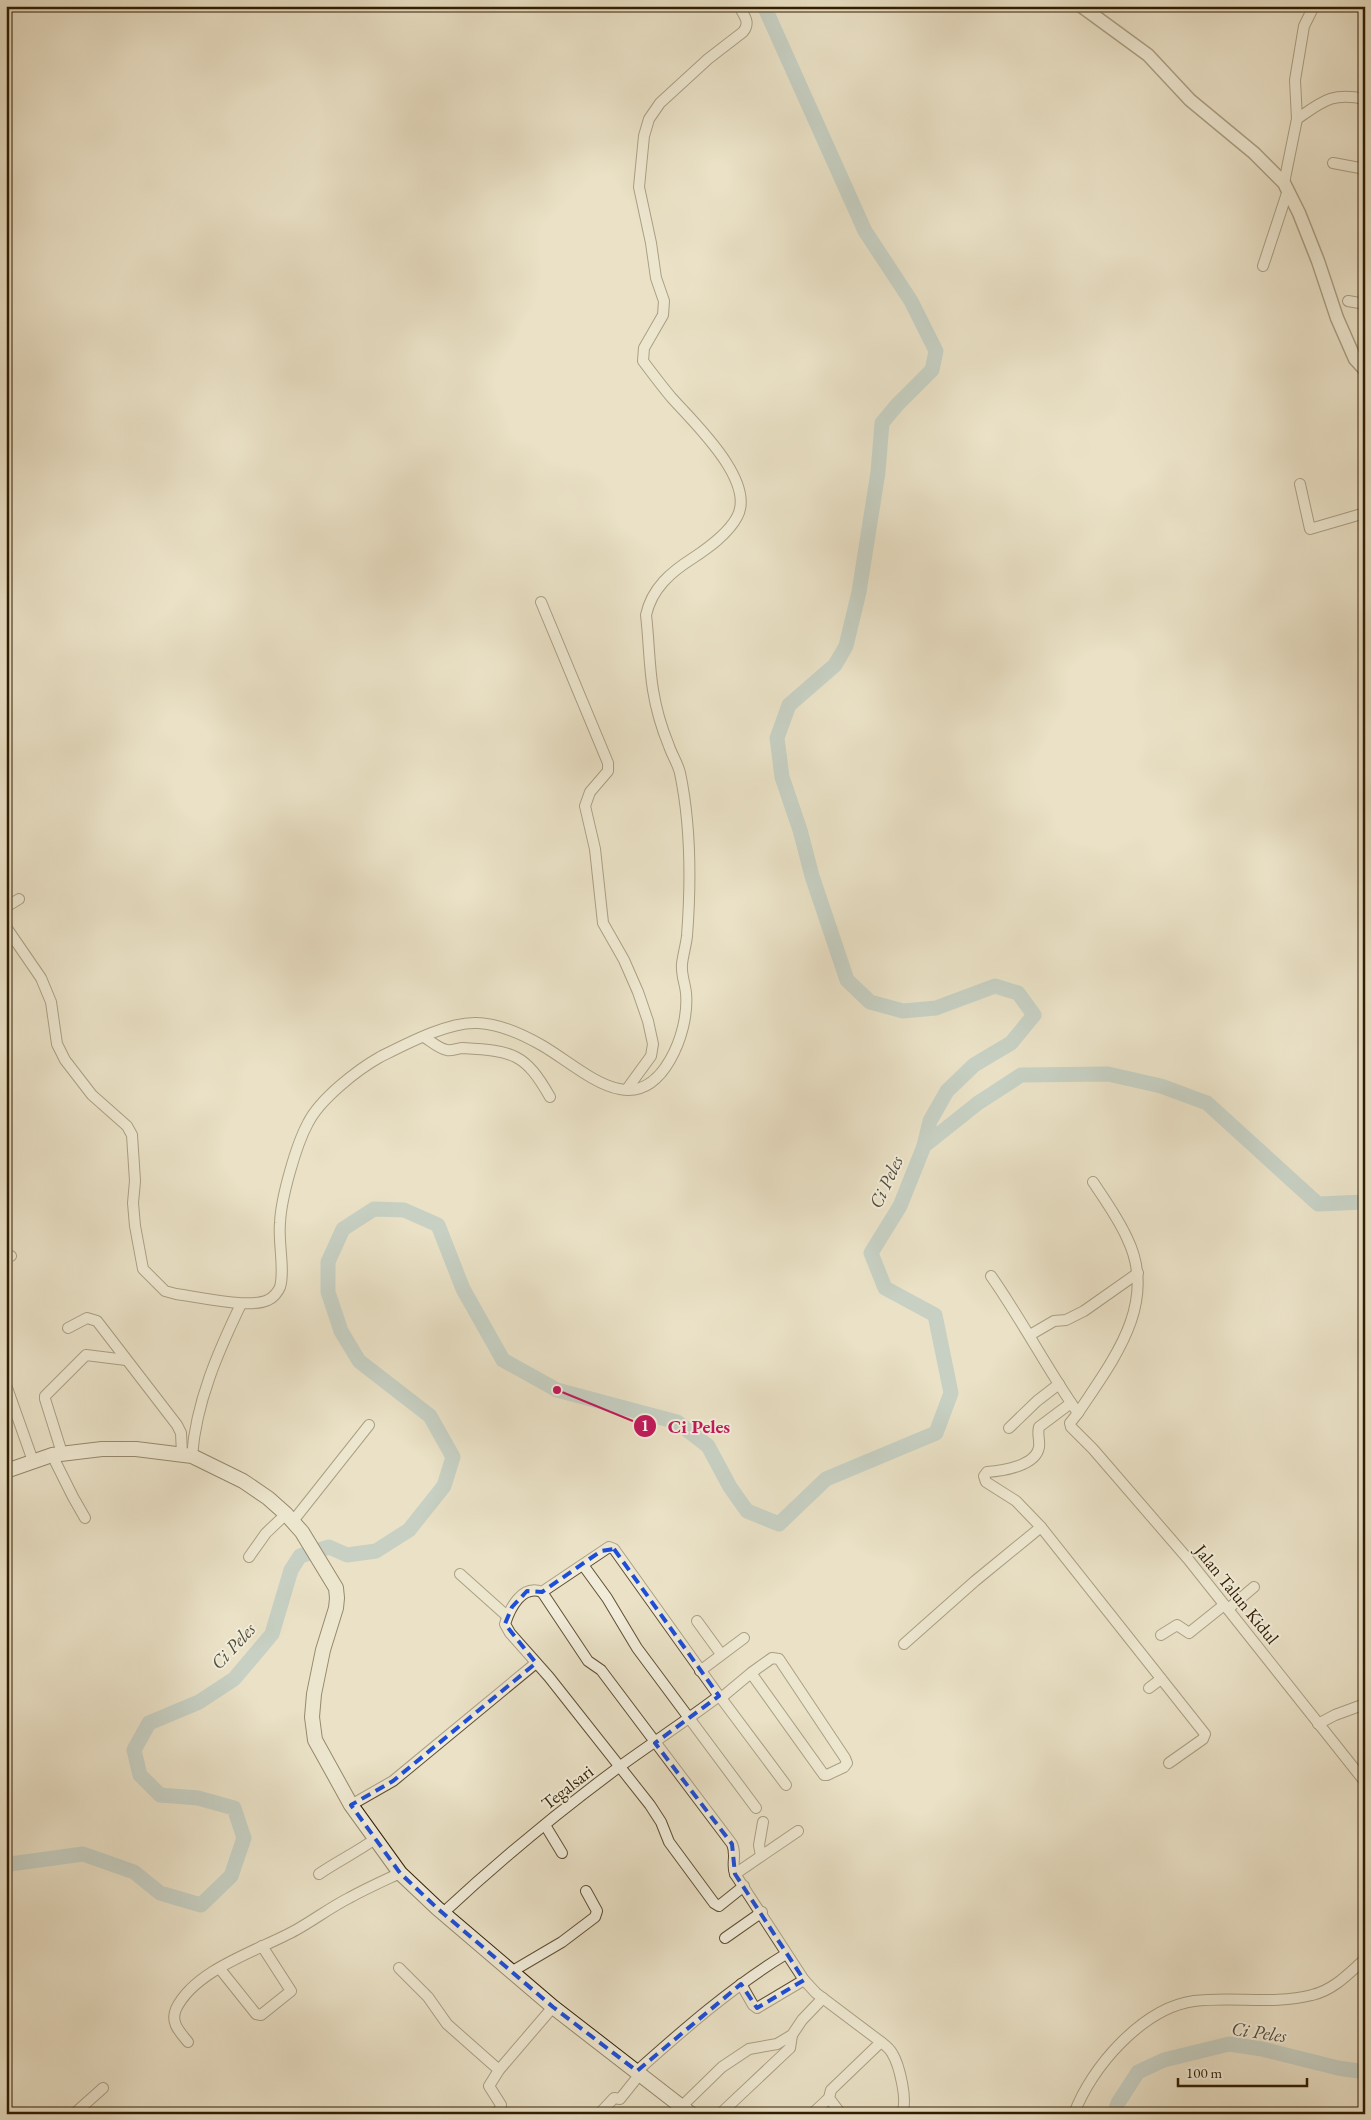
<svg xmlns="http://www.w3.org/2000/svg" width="1371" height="2120" font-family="'EB Garamond',serif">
	<rect width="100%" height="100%" fill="#eae1c6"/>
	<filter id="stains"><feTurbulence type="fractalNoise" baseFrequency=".004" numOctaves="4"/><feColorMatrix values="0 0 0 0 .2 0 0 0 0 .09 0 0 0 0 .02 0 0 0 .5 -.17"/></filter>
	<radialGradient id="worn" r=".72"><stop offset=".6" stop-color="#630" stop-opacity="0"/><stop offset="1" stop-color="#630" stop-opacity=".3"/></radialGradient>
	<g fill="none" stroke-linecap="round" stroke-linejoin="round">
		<g stroke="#9dbbbf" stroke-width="15">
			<polyline points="764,6 865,231 911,301 936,351 932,370 897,405 882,423 878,472 859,592 846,646 835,665 789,705 777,738 782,777 800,830 812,876 847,980 870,1002 903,1011 936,1008 995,986 1018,993 1034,1015 1011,1043 974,1065 947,1091 930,1121 924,1146"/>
			<polyline points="6,1866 10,1864 83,1854 134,1872 160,1893 201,1905 231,1876 244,1838 234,1808 198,1798 160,1795 140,1775 134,1750 149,1723 199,1702 234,1679 272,1634 291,1570 300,1556 329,1547 347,1555 376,1551 409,1530 444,1486 453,1457 430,1416 359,1361 341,1331 328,1292 328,1262 343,1229 374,1209 404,1210 438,1225 463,1289 503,1360 557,1390 677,1422 708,1446 730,1487 747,1511 779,1524 826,1479 936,1433 951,1393 935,1315 885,1288 871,1253 900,1206 924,1146 978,1103 1021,1075 1108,1074 1161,1086 1207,1103 1318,1204 1365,1202"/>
			<polyline points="1114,2114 1118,2103 1138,2072 1164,2060 1229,2044 1262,2049 1338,2068 1365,2072"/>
		</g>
		<defs>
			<g id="minor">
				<path d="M1297 119C1323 101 1332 92 1365 99"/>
				<polyline points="1333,163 1365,169"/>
				<polyline points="1284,183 1297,119 1295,80 1304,26 1314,6"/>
				<polyline points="1263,266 1288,190"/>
				<polyline points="1348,301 1365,304"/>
				<polyline points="1300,484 1310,529 1365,513"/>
				<polyline points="541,602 608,763 608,771 590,792 585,806 595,849 603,923 624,960 638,992 648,1021 653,1044 651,1056 627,1089"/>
				<polyline points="6,907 19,899"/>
				<path d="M6 927 41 978 51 1002 57 1044 65 1060 92 1095 127 1126 132 1135 135 1181 133 1203 135 1226 143 1269 165 1291 176 1294C199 1297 249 1309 268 1300 273 1298 278 1292 280 1287 285 1270 278 1242 280 1223 281 1198 296 1145 308 1123 320 1099 357 1070 380 1057 406 1044 449 1021 478 1023 501 1024 524 1035 543 1046 585 1071 634 1123 670 1060 681 1041 688 1015 686 993 685 983 681 975 682 964 683 955 686 945 687 936 691 883 691 825 680 773 678 764 672 755 669 746 662 729 656 709 653 690 649 666 649 640 646 615 652 588 671 572 693 558 708 548 728 534 737 517 757 481 692 421 671 397 661 385 652 373 643 361L644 348 663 315 664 301 656 278 651 243 639 187 644 136 649 119 660 103 708 59 743 32C751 22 744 16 739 6"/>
				<path d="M424 1037C431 1041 439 1049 447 1050 452 1051 458 1048 463 1048 513 1051 525 1053 550 1097"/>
				<polyline points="6,1258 11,1256"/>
				<path d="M991 1276C1022 1320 1047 1369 1078 1413L1070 1423 1071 1427 1093 1449 1188 1559 1365 1782"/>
				<polyline points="68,1328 87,1318 97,1321 177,1425 181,1433 182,1454"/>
				<polyline points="1030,1335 1054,1321 1066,1320 1084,1311 1138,1273"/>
				<polyline points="6,1385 33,1461"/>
				<path d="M1078 1413C1113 1360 1159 1303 1127 1238 1118 1218 1105 1200 1093 1182"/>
				<polyline points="1009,1428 1037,1401 1059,1384"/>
				<polyline points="62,1453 45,1399 45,1396 86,1355 126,1360"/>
				<polyline points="52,1455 73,1497 85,1518"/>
				<path d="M192 1456C196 1402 218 1352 241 1304"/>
				<polyline points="293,1521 369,1425"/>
				<path d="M1041 1527 1016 1501 986 1482 984 1476 987 1472C1002 1471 1036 1466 1039 1447 1040 1440 1037 1434 1039 1427L1071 1403"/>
				<polyline points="249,1557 266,1533 286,1514"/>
				<polyline points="583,1565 607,1598 637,1648 756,1808"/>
				<polyline points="460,1574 507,1616"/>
				<path d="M542 1592 588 1661 601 1670 732 1844C737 1855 731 1864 735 1874L804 1980 816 1993 881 2042 831 2090 829 2098 841 2114"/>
				<polyline points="1228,1609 1254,1587"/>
				<polyline points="697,1621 721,1654"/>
				<polyline points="1161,1635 1177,1625 1189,1633 1224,1605"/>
				<polyline points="904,1644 975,1581 1041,1527 1205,1734 1203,1739 1169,1763"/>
				<polyline points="700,1671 744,1638"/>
				<polyline points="1149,1688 1161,1679"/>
				<path d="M719 1696 614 1549 609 1547 542 1592C522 1584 510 1608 505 1624L510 1633 549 1677 650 1805 661 1822 669 1842 714 1903 719 1906 744 1886"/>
				<polyline points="719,1696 721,1698 751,1673 824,1775 827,1775 844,1767 847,1763 845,1758 779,1659 772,1658 751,1673"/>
				<polyline points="721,1698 786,1785"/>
				<polyline points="1318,1724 1335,1715 1365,1704"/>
				<polyline points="351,1805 393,1781 536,1663"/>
				<polyline points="545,1825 562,1853"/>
				<polyline points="761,1856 759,1845 763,1822"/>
				<path d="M319 1874C338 1861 357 1852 375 1839"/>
				<polyline points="735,1874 798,1831"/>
				<path d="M443 1913C499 1861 558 1812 619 1767 652 1743 686 1721 719 1696"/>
				<polyline points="725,1938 762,1912"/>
				<polyline points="399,1968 428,1997 447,2024 499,2070"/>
				<polyline points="220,1969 256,2014 261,2015 291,1991 262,1946"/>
				<polyline points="511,1972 562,1942 595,1917 597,1911 586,1891"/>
				<polyline points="741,1984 753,2005 757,2008 804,1980"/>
				<path d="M188 2042C180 2032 170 2023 176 2009 195 1969 260 1950 296 1930 314 1920 331 1907 349 1898 365 1889 383 1881 400 1873"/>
				<path d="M881 2042C885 2045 890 2049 892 2053 899 2064 909 2103 901 2114"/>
				<path d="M637 2071C684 2029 732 1987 786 1954"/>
				<polyline points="682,2106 722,2067 749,2049 777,2044 792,2035 802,2020 823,1998"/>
				<polyline points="75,2113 103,2088"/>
				<polyline points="495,2114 500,2109 501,2105 489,2086 499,2070 553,2007"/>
				<polyline points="599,2114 614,2098 620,2099 640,2074"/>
				<polyline points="720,2114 790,2048 792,2035"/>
				<polyline points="812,2114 829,2098"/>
				<path d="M1074 2114C1091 2067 1143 2008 1194 2001 1233 1996 1273 2005 1312 1995 1334 1990 1349 1973 1365 1959"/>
			</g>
			<polyline id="tertiary" points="1081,6 1148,55 1190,100 1254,153 1284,183 1299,213 1318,261 1337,318 1355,359 1365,370"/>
			<polyline id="secondary" points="6,1471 52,1455 102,1449 136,1449 192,1456 243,1481 268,1498 286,1514 302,1532 336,1588 337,1598 336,1608 323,1650 314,1694 312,1717 315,1740 351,1805 400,1873 437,1908 553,2007 691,2114"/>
		</defs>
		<use href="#minor" stroke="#5f4e32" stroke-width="12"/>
		<use href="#tertiary" stroke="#5f4e32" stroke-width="15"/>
		<use href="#secondary" stroke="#311d01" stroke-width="16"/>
		<use href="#minor" stroke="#f1ecda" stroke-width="10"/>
		<use href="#tertiary" stroke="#f1ecda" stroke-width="12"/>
		<use href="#secondary" stroke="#f1ecda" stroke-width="14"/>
	</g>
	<path d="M0 0H1371V2120H0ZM614 1549 719 1696 655 1743 732 1844 735 1874 804 1980 757 2008 741 1984 637 2071 553 2007 437 1908 400 1873 351 1805 393 1781 536 1663 505 1624 512 1607 527 1591 542 1592 601 1551Z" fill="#eae1c6" fill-opacity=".55" fill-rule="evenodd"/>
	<path fill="none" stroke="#1d4ed8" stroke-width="4" stroke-dasharray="10 6" stroke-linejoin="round" d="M614 1549 719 1696 655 1743 732 1844 735 1874 804 1980 757 2008 741 1984 637 2071 553 2007 437 1908 400 1873 351 1805 393 1781 536 1663 505 1624 512 1607 527 1591 542 1592 601 1551Z"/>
	<g text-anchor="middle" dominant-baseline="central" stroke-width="4" stroke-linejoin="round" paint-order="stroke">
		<g font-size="18" fill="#311d01" stroke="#f1ecda">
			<text transform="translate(1237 1594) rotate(51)">Jalan Talun Kidul</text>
			<text transform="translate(567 1787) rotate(-38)">Tegalsari</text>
		</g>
		<g font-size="19" font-style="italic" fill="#514c3a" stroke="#f1ecda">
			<text transform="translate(886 1182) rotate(-65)">Ci Peles</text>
			<text transform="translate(233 1646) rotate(-47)">Ci Peles</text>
			<text transform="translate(1259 2032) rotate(8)">Ci Peles</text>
		</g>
	</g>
	<path fill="none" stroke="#c2185b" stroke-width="2" d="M557 1390L645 1426"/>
	<g fill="#c2185b" stroke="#f1ecda" stroke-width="2">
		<circle cx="557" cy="1390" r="5"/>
		<circle cx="645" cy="1426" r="12"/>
	</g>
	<g font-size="15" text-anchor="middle" font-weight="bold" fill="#fff">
		<text x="645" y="1431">1</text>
	</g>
	<g font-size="19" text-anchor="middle" font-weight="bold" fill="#c2185b" stroke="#f1ecda" stroke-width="4" stroke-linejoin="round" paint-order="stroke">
		<text x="699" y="1433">Ci Peles</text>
	</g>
	<rect width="1371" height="2120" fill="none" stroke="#eae1c6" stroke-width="25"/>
	<rect x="8" y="8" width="1356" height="2105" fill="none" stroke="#311d01" stroke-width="2.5"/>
	<rect x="12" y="12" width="1346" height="2095" fill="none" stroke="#311d01"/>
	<path d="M1178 2078v8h129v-8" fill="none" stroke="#311d01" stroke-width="2.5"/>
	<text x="1186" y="2078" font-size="15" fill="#311d01" stroke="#f1ecda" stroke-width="4" paint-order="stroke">100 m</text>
	<rect width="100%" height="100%" filter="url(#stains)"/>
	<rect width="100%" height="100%" fill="url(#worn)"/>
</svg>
